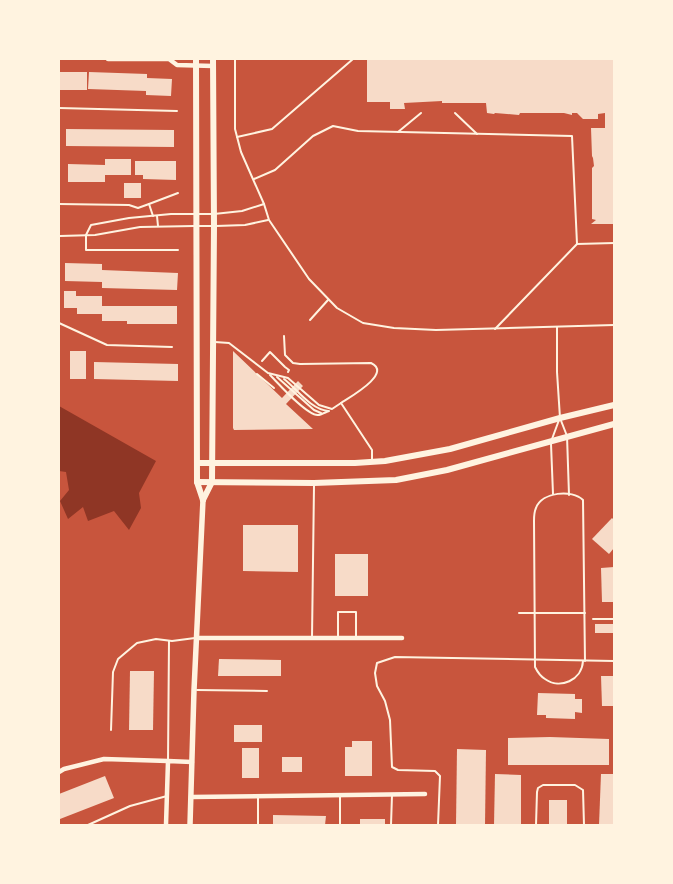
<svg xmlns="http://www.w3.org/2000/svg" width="673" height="884" font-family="'Roboto Condensed',sans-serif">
	<rect width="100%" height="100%" fill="#c8553d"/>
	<polygon fill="#8f3625" points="59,406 156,461 139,493 141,508 129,530 114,511 88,521 83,507 68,519 60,501 69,490 66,472 59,471"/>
	<g fill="#f7dbc8">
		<polygon points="369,59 614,59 614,224 591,224 596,220 592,219 592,168 594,166 593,158 592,156 591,128 605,128 605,113 598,114 598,119 583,119 577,113 572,113 572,115 564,113 520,113 519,115 495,113 494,114 487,113 486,103 442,103 442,101 404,103 405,109 390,109 390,102 367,102 367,60"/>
		<rect x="59" y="72" width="28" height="18"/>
		<polygon points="89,72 147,74 147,78 172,79 171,96 146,95 146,91 88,89"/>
		<polygon points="66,129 174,130 174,147 66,146"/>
		<polygon points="105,159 131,159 131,175 105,175 105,182 68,182 68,164 105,165"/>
		<polygon points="135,161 176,161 176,180 143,179 143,175 135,175"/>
		<rect x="124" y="183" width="17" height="15"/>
		<polygon points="65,263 102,264 102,270 178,273 177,290 102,288 102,282 65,281"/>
		<polygon points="64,291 76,291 76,296 102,296 102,306 177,306 177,324 127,324 127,321 102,321 102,314 77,314 77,308 64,308"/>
		<rect x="70" y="351" width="16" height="28"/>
		<polygon points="233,351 282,398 298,381 303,386 286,404 313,429 234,430 233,428"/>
		<polygon points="94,362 178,364 178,381 94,379"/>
		<polygon points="612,518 614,520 614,548 609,554 592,539"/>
		<polygon points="243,525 298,525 298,572 243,571"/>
		<rect x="335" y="554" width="33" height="42"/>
		<polygon points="614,567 614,602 602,602 601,568"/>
		<rect x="595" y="624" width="19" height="9"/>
		<polygon points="219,659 281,660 281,676 218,676"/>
		<polygon points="130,671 154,671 153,730 129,730"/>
		<polygon points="601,676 614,676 614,706 602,706"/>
		<polygon points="538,693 575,694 575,699 582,699 582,713 575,712 575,719 546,718 546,715 537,715"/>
		<rect x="234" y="725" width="28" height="17"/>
		<polygon points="550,737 609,739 609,765 508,765 508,738"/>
		<polygon points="352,741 372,741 372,776 345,776 345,747 352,747"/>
		<rect x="242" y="748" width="17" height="30"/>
		<polygon points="457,749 486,750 485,825 456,825"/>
		<rect x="282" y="757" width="20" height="15"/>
		<polygon points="495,774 521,775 521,825 494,825"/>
		<polygon points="601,774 614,774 614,825 599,825"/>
		<polygon points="105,776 114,798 60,819 59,794"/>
		<rect x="549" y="800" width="18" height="25"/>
		<polygon points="273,815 326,816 325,825 273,825"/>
		<rect x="360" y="819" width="25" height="6"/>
	</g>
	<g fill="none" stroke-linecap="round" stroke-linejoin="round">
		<g stroke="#fff3e0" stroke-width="2">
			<polyline points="262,361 270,352 285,367 289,370 288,372"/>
			<polyline points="257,374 274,388"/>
		</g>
		<g stroke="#fff3e0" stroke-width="2">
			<polyline points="235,59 235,129 241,152 264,204 269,220 309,279 337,308 363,323 394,328 436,330 614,325"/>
			<polyline points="59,108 177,111"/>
			<polyline points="455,113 477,134"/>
			<polyline points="398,132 421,113"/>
			<polyline points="237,137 272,129 353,59"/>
			<polyline points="254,179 275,170 313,136 333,126 358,131 572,136 577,244 614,243"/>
			<polyline points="59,204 129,205 138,208 149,204"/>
			<polyline points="153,216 149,204 178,193"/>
			<polyline points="157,216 158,226"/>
			<polyline points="59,226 59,241"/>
			<polyline points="198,226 211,226"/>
			<polyline points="216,226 245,225 268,220"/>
			<polyline points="60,236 95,235 140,227 194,226"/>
			<polyline points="178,250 86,250 86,235 91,225 129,218 171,214 214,214 242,211 264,204"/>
			<polyline points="310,320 328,300"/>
			<polyline points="59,323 107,345 172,347"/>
			<polyline points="557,327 557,372 560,418 567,436 569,495"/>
			<polyline points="495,329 577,244"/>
			<path d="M284 336 285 355 293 363 300 364 371 363C393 373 350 397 341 403L372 450V461"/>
			<polyline points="215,342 229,343 268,373 288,378 319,405 332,409 341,403"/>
			<path d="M270 375C278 383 307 416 318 415 321 415 326 412 329 411"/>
			<polyline points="277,377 314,410 321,413"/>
			<path d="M284 379C297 389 310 409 328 411"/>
			<polyline points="552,439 559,420"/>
			<polyline points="551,444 553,494"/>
			<polyline points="519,613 585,613"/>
			<polyline points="593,619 614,619"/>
			<polyline points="312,638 314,486"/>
			<polyline points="338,638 338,612 356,612 356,636"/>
			<path d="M583 661C582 680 560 690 545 679 540 676 537 671 535 667L534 521C534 517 534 512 536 508 542 492 572 489 583 500L585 661"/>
			<polyline points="197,690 267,691"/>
			<polyline points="111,730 113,672 118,659 137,643 156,639 172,641 195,638"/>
			<polyline points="168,761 169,641"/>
			<polyline points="340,795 340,825"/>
			<polyline points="88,825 130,806 167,796"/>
			<polyline points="258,825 258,796"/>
			<polyline points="391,825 392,795"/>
			<polyline points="438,825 440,776 435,771 398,770 392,767 390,720 385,701 377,686 375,673 377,663 395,657 614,661"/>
			<polyline points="536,825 537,792 538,788 543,785 575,785 583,790 584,825"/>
		</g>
		<g stroke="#fff3e0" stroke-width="4.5">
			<polyline points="108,59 169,59 177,65 213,66"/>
			<polyline points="197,638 402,638"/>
			<polyline points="59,772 64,769 104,759 168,761"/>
			<polyline points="191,797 425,794"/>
			<polyline points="166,825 168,761 192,762"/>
		</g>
		<polyline stroke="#fff3e0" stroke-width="5.5" points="190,825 194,690 203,500"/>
		<g stroke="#fff3e0" stroke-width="6">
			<polyline points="196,59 197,482 203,500"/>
			<polyline points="197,463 355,463 385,461 450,449 560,418 614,405"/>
			<polyline points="197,482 314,483 396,480 447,470 614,424"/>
			<polyline points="203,500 212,482 214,226 213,59"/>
		</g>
	</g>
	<rect width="673" height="884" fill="none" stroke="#fff3e0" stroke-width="120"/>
</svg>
